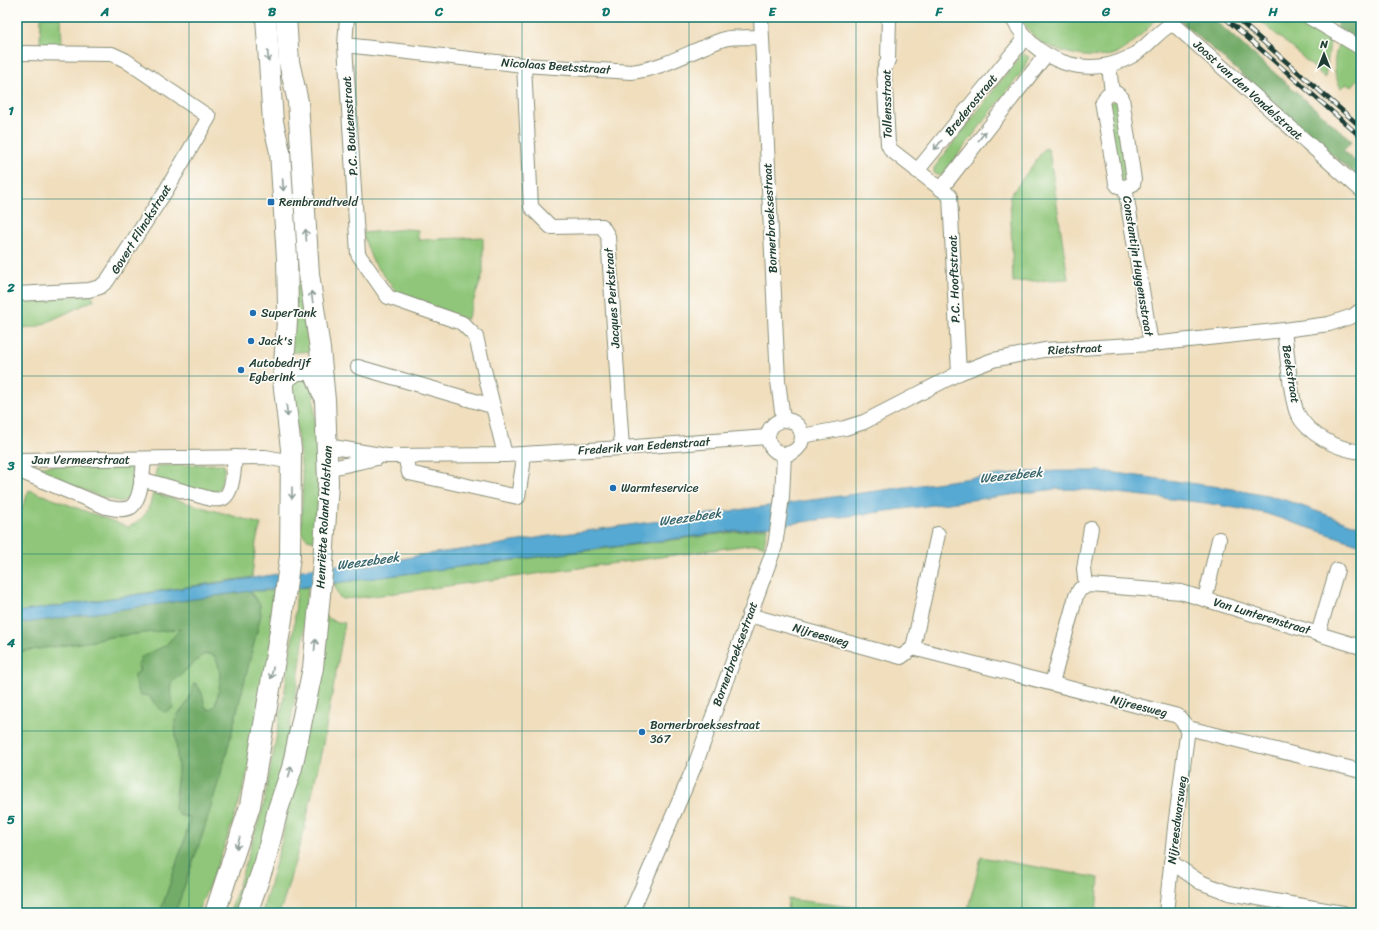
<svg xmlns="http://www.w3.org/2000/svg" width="1378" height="930" font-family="Sriracha,sans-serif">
	<rect width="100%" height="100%" fill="#fdfcf7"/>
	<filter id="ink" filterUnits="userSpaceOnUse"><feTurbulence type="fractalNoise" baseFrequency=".025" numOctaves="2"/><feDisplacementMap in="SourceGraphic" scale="8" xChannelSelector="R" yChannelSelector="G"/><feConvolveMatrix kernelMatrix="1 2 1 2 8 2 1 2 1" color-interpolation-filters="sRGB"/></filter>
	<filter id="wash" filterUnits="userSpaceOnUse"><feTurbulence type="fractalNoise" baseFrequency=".012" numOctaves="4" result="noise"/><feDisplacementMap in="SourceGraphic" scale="16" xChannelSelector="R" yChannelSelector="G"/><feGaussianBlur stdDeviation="0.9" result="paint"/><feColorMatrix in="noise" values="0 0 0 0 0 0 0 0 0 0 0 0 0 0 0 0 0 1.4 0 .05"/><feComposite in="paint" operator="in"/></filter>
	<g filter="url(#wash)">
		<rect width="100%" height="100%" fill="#f0debd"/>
		<g fill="#8fc679" stroke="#578256">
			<polygon points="41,17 61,17 62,46 40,45"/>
			<path d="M1020 17H1154L1157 19C1145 30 1132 47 1117 53 1096 62 1058 53 1039 41 1031 35 1025 25 1020 17Z"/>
			<polygon points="1256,17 1301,17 1331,35 1325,78 1296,51"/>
			<path d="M1340 39 1361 53V79L1359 78 1352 86 1347 84 1341 88C1331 71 1334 56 1340 39Z"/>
			<polygon points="1024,54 1029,57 1022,72 943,174 937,175 934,173 934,168 1020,56"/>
			<polygon points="1114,100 1120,103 1129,176 1124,182 1119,180 1107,106"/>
			<polygon points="1045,148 1049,150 1068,279 1013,282 1010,196"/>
			<polygon points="407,229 418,230 418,240 483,237 483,274 467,320 396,291 372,260 362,233"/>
			<polygon points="295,266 297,268 298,271 307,339 314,351 288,353"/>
			<polygon points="92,295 94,300 37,327 17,328 17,300"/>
			<path d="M302 375 314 388 315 430 323 453 315 540C308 541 303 537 301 530L303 479 290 381Z"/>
			<path d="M221 464 224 465C225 474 222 483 218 491L204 492 154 480 157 466Z"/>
			<polygon points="126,465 133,466 136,470 136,489 130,497 121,502 101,497 30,468 31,466"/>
			<path d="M29 490 128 527C146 518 148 512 153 493L261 524 256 542 252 577 17 612V512L22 508Z"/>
			<polygon points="767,528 764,546 756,544 366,597 342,599 338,596 334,583"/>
			<path d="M308 587C303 667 288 748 267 826 259 855 249 884 240 913H230L263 807 284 697 294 626 297 588Z"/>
			<path d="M250 591H275C273 615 272 639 269 663 258 749 233 835 197 913H175L202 836 225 759 261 615 260 605Z"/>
			<polygon points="323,614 333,621 345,623 322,749 304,830 283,903 279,913 262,913 282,840"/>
			<path d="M178 629H181L166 645 138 664C139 677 145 691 153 702L173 704 170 697 171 683 203 655 209 654 215 656C223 672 220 689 215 706L210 710 205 707 202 693 196 683 188 702 177 716 175 723 178 770 175 795 184 817H190L186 835 160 913H17V652L93 641 101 638Z"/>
			<polygon points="981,857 1099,878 1096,913 967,913"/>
			<polygon points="788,899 900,913 787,913"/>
		</g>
		<g fill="#73ab69" stroke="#49744e">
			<polygon points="1176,17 1211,17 1352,141 1343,151 1361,166 1361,177 1357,176 1293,121 1292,118"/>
			<polygon points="1337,17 1361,17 1361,43 1337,28"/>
			<path d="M250 591 260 605 261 615 225 759 202 836 175 913H160L186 835 190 817 179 815 175 809 178 770 175 723 177 716 188 702 194 683H195L202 693 205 707 210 710 215 706C220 689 223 672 215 656L209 654 203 655 171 683 170 687 173 708 165 712 159 709 148 695 140 696 133 675 139 672 140 658 166 645 180 629 101 638 93 641 17 652V624Z"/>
		</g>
		<polygon fill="#57a9d2" stroke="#3b7383" points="1059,471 1101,471 1227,488 1282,499 1361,527 1361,545 1264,513 1206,503 1091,490 1056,489 297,588 250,591 17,624 17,612 253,578 326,566 335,565 354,567 385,563 420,555 490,546 542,537 971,478 1025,472"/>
	</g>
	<g filter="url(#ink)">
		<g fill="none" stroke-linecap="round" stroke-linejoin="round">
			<defs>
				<g id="minor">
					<polyline points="347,17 345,45 358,254 388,297 462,323 476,337 505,455"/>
					<polyline points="761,17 778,381 783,419"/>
					<polyline points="889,17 888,60 884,70 888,144 891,150 950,196 959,373"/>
					<path d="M1012 17C1034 61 1086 80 1130 57 1146 49 1155 34 1170 25L1177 27 1361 190"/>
					<polyline points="1309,17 1361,48"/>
					<path d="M345 45 524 65 631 72C666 68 692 50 724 39 735 36 750 38 761 37"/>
					<polyline points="17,53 112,54 125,60 209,117 165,192 107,281 100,287 89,290 17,294"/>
					<polyline points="524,65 531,207 551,227 602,226 608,236 622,448"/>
					<polyline points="1109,66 1112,93"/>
					<polygon points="1112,93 1116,93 1122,98 1134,180 1133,184 1125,187 1118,186 1116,183 1102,101 1107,95"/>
					<polyline points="917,171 1025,38"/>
					<polyline points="1125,187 1151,344"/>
					<polyline points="941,189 1045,56"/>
					<path d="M1284 330C1287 349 1290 397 1297 413 1308 435 1337 449 1361 452"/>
					<polyline points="358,367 492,406"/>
					<circle cx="785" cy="437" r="17"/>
					<polyline points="802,436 845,428 864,422 959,373 993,360 1044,350 1151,344 1284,330 1329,324 1353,316 1361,310"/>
					<polyline points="327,446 387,456 505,455 622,448 767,437"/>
					<polyline points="405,456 409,473 518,497 523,465 522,454"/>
					<polyline points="17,460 265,457 292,462"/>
					<polyline points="327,469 377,458"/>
					<path d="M17 470 106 507C114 509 124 511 131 507 141 500 143 471 144 459"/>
					<path d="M141 479 211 499C214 499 219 500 221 499 233 496 234 468 235 457"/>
					<polyline points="1086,585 1084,569 1091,528"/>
					<polyline points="1205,599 1219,539"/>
					<polyline points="749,615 901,657 913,648 1178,716 1188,728 1361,771"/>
					<polyline points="1318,634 1337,570"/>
					<polyline points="913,648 938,534"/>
					<polyline points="1052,683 1076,596 1080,589 1090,585 1181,592 1361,647"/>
					<polyline points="1171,862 1200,882 1229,893 1343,913"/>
					<polyline points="631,913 697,760 775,546 782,497 784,454"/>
					<polyline points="1166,913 1175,827 1188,728"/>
				</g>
				<g id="secondary">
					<polyline points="283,380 296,370 310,370 317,378 322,392"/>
					<polyline points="215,913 250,806 282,619 290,556 291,449 283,380 288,306 287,258 280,152 273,122 266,17"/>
					<polyline points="247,913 265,862 278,809 292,768 313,668 323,563 328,483 325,400 320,349 309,274 298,102 289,62 286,17"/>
				</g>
			</defs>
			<use href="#minor" stroke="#888e78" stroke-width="16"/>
			<use href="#secondary" stroke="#888e78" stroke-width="22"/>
			<use href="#minor" stroke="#fff" stroke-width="14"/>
			<use href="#secondary" stroke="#fff" stroke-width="20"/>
			<defs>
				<g id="rail">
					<polyline points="1224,17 1361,137"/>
					<polyline points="1235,17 1361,127"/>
				</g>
			</defs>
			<use href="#rail" stroke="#1f3d34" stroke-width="4.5"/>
			<use href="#rail" stroke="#fdfcf7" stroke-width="3" stroke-dasharray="9" stroke-linecap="butt"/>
		</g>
		<defs><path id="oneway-shaft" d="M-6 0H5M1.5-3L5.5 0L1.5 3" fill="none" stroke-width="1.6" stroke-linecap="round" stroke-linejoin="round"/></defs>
		<g stroke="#8f9e9a">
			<use href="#oneway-shaft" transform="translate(268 56) rotate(86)"/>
			<use href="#oneway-shaft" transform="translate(982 136) rotate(-52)"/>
			<use href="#oneway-shaft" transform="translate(938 145) rotate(129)"/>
			<use href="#oneway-shaft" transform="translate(283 185) rotate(86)"/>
			<use href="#oneway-shaft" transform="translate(306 235) rotate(-94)"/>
			<use href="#oneway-shaft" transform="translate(312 297) rotate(-98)"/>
			<use href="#oneway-shaft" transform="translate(287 411) rotate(84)"/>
			<use href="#oneway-shaft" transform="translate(292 493) rotate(90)"/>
			<use href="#oneway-shaft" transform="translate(315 645) rotate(-85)"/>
			<use href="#oneway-shaft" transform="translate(272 673) rotate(101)"/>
			<use href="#oneway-shaft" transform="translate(290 772) rotate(-73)"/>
			<use href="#oneway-shaft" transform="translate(238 843) rotate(107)"/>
		</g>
	</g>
	<path fill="none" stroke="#0f766e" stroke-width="1" stroke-opacity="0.55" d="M189 17V913M356 17V913M522 17V913M689 17V913M856 17V913M1022 17V913M1189 17V913M17 199H1361M17 376H1361M17 554H1361M17 731H1361"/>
	<g fill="#1f6fb2" stroke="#fdfcf7" stroke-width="1.5">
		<rect x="267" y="198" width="8" height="8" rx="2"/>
		<circle cx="253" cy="313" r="4"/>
		<circle cx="251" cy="341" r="4"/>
		<circle cx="241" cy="370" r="4"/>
		<circle cx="613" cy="488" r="4"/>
		<circle cx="642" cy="732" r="4"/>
	</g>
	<g text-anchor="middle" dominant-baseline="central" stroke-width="3.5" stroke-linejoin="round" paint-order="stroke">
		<g font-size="12" fill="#1f3d34" stroke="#fdfcf7">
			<text transform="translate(556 66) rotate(4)">Nicolaas Beetsstraat</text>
			<text transform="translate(1248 90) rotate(42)">Joost van den Vondelstraat</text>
			<text transform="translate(887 104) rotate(-91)">Tollensstraat</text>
			<text transform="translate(971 105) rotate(-51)">Brederostraat</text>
			<text transform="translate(350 126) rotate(-94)">P.C. Boutensstraat</text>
			<text transform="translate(770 218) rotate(-93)">Bornerbroeksestraat</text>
			<text transform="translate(141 229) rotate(-58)">Govert Flinckstraat</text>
			<text transform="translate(1138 266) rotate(81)">Constantijn Huygensstraat</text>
			<text transform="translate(954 279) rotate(-92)">P.C. Hooftstraat</text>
			<text transform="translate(612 298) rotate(-94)">Jacques Perkstraat</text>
			<text transform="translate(1075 349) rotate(-3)">Rietstraat</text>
			<text transform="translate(1291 374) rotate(81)">Beekstraat</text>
			<text transform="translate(644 446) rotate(-4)">Frederik van Eedenstraat</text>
			<text x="81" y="460">Jan Vermeerstraat</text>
			<text transform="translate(324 517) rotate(-87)">Henriëtte Roland Holstlaan</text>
			<text transform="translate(1262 616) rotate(17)">Van Lunterenstraat</text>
			<text transform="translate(821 635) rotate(16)">Nijreesweg</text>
			<text transform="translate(735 654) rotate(-70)">Bornerbroeksestraat</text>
			<text transform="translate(1139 706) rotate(14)">Nijreesweg</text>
			<text transform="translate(1177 820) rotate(-83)">Nijreesdwarsweg</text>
		</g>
		<g font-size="12" fill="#1f3d34" stroke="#fdfcf7" text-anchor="start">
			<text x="279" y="202">Rembrandtveld</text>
			<text x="261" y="313">SuperTank</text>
			<text x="259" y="341">Jack's</text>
			<text x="249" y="363">Autobedrijf<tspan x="249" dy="14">Egberink</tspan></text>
			<text x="621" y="488">Warmteservice</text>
			<text x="650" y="725">Bornerbroeksestraat<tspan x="650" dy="14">367</tspan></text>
		</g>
		<g font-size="13" font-style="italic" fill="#33636b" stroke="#fdfcf7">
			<text transform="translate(1011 475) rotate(-6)">Weezebeek</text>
			<text transform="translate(690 517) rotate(-8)">Weezebeek</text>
			<text transform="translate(368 561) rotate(-8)">Weezebeek</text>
		</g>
	</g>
	<rect width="1378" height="930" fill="none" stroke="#fdfcf7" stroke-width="44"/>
	<g transform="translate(1324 54)" stroke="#fdfcf7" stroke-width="3" paint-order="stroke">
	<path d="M0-3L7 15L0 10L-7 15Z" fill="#1f3d34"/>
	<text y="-6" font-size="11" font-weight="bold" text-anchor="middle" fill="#1f3d34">N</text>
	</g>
	<rect x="22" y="22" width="1334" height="886" fill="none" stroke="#0f766e" stroke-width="1.5"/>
	<g font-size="13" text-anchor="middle" font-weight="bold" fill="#0f766e">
		<text x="105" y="16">A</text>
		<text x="272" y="16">B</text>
		<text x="439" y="16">C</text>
		<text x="606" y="16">D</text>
		<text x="772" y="16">E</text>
		<text x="939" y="16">F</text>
		<text x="1106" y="16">G</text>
		<text x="1273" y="16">H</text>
		<text x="11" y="115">1</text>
		<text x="11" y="292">2</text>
		<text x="11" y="470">3</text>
		<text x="11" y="647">4</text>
		<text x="11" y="824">5</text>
	</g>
</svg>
